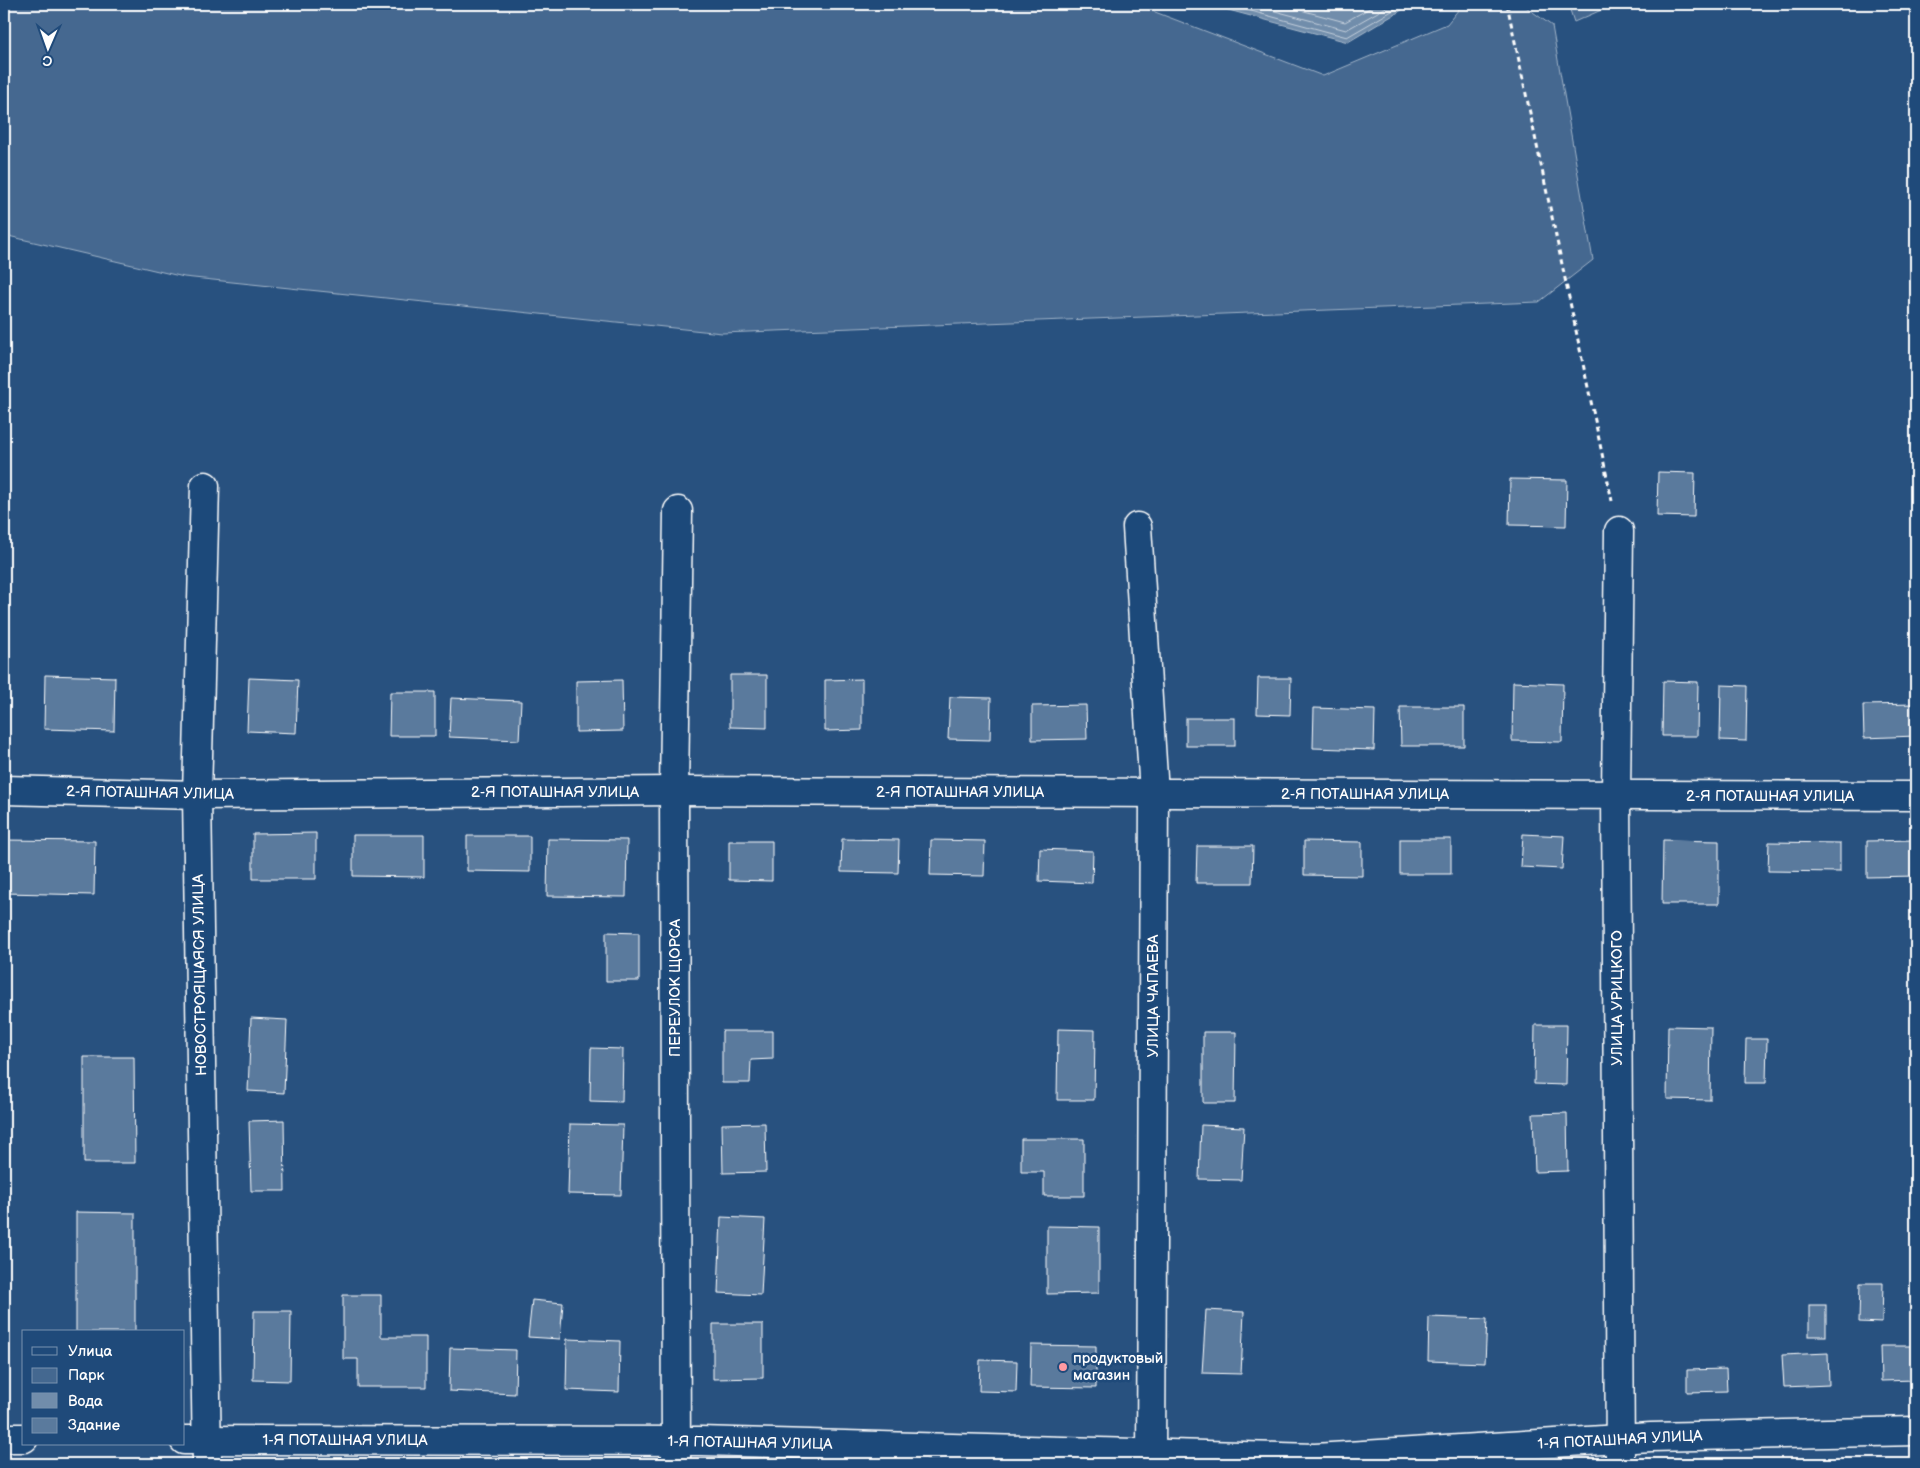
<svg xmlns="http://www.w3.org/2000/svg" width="1920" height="1468" font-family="'Balsamiq Sans',sans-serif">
	<rect width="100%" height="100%" fill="#28517f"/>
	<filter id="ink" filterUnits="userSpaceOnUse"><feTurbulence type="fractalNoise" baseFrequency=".02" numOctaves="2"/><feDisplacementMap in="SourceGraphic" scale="10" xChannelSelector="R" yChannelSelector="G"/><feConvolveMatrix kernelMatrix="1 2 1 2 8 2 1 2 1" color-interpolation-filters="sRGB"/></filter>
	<g filter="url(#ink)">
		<g fill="#446890" stroke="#a2b4c8">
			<polygon points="4,4 1134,4 1323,76 1447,24 1463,4 1522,4 1552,26 1593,260 1539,302 722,333 184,277 4,235"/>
			<polygon points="1568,4 1615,4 1574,22"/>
		</g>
		<polygon fill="#718dab" stroke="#aabbcd" points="1206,4 1412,4 1348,42"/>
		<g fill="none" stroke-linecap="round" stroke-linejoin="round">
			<g stroke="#c6d1dd" stroke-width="1">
				<polyline points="1225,4 1347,37 1404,4"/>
				<polyline points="1249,4 1346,30 1392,4"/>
				<polyline points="1278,4 1345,22 1377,4"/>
			</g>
		</g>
		<g fill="#5a7a9d" stroke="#fff">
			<polygon points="1658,472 1695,473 1694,517 1657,516"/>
			<polygon points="1510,479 1567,480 1566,526 1509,525"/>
			<polygon points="45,675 115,677 114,731 44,729"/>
			<polygon points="730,675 767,675 767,728 730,727"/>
			<polygon points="249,678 298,680 296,733 247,731"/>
			<polygon points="1258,678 1291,678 1290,715 1257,714"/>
			<polygon points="862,679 862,730 825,731 825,680"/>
			<polygon points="622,680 623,731 576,732 576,681"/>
			<polygon points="1663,681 1698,682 1697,736 1662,736"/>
			<polygon points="1513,682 1563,684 1562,742 1512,741"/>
			<polygon points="1721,685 1747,686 1746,741 1720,740"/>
			<polygon points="390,692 435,692 435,736 389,736"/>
			<polygon points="950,697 991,698 990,740 948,739"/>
			<polygon points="451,698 521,701 519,740 449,737"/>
			<polygon points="1916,704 1916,736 1864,738 1863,705"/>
			<polygon points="1086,705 1087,739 1032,740 1032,706"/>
			<polygon points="1400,707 1464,707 1464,746 1401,746"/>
			<polygon points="1314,708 1375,710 1374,750 1313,748"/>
			<rect x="1186" y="718" width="49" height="28"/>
			<polygon points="316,833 316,879 253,879 253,834"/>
			<polygon points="1523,834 1564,836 1562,869 1521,867"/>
			<polygon points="353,835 424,835 424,877 353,876"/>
			<polygon points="467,836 530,836 530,872 467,871"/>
			<polygon points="548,839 627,840 626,897 547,896"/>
			<polygon points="842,839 899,840 898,873 841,872"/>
			<rect x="1400" y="839" width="51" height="35"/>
			<polygon points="4,840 95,841 94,895 4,893"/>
			<polygon points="931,840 985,841 984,876 930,875"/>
			<polygon points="1663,840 1719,841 1719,904 1662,904"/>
			<polygon points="1916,840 1916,876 1867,877 1867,841"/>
			<polygon points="729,841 772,841 772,881 729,880"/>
			<polygon points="1304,841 1362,842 1362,876 1304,875"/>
			<polygon points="1769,842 1840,843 1840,872 1768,871"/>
			<polygon points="1197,846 1253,846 1252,883 1196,883"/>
			<polygon points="1040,849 1093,851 1092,883 1039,881"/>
			<polygon points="606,932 639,933 639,981 606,981"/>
			<polygon points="251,1018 287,1020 284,1093 248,1091"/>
			<polygon points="1535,1025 1567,1025 1566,1085 1534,1084"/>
			<polygon points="1668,1026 1711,1027 1710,1100 1667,1099"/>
			<polygon points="1058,1029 1095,1030 1094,1100 1057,1100"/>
			<polygon points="722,1031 773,1031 773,1059 751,1060 750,1083 722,1083"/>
			<polygon points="1203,1032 1236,1032 1235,1103 1203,1103"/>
			<polygon points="1746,1039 1767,1039 1766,1083 1745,1083"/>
			<polygon points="591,1048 623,1049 622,1102 590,1101"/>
			<polygon points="84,1057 134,1057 135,1163 84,1163"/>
			<polygon points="1567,1113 1568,1171 1535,1172 1533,1114"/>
			<polygon points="284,1120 285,1191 251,1191 249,1121"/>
			<polygon points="765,1123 766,1172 723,1173 722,1124"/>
			<polygon points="570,1124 623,1125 621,1195 568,1194"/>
			<polygon points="1201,1125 1244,1127 1241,1180 1199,1179"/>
			<polygon points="1021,1139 1084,1139 1084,1196 1044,1196 1044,1172 1021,1172"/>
			<polygon points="76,1212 135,1213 135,1332 76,1332"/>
			<polygon points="721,1217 765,1219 761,1295 718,1293"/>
			<polygon points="1047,1226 1099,1227 1099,1293 1047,1294"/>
			<polygon points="1860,1283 1883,1283 1882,1323 1859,1322"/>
			<polygon points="343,1295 381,1295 381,1337 426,1337 426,1387 358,1387 358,1359 343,1359"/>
			<rect x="1912" y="1297" width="4" height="22"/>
			<polygon points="532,1300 563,1303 560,1339 528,1337"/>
			<rect x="1809" y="1305" width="17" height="31"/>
			<polygon points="1206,1310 1244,1312 1241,1374 1202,1373"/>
			<polygon points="254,1311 291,1311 290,1381 253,1380"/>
			<polygon points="1429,1317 1487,1319 1485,1363 1428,1361"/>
			<polygon points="713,1324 763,1324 763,1378 713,1379"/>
			<polygon points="567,1339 620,1341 619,1392 566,1390"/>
			<polygon points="1031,1345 1096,1346 1096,1388 1030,1387"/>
			<polygon points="1880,1346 1916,1346 1916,1380 1881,1381"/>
			<polygon points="450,1348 516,1350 515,1394 449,1391"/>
			<polygon points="1828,1353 1829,1385 1784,1387 1782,1355"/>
			<polygon points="980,1360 1017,1361 1016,1392 979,1391"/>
			<polygon points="1726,1369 1727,1391 1687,1392 1687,1370"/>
		</g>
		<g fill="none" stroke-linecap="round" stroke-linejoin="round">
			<defs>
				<g id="minor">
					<polyline points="205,486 197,795 207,1464"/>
					<polyline points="1137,527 1154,793 1151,1464"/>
					<polyline points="1619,531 1616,795 1620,1464"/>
					<polyline points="4,790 197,795 674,791 1916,796"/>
					<polyline points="4,1438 24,1438"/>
					<polyline points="184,1440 700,1441 1315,1458 1651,1437 1916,1431"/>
					<polyline points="676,1464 674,791 678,511"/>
				</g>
			</defs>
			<use href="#minor" stroke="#fff" stroke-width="31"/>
			<polyline stroke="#fff" stroke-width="3" stroke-dasharray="5 4" stroke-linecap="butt" points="1507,4 1612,501"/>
			<use href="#minor" stroke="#1f4a7a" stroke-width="28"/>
		</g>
	</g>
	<circle fill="#ff9aa2" stroke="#1f4a7a" stroke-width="2" cx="1063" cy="1367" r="5"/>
	<g text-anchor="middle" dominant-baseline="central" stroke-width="5" stroke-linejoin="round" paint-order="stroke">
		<g font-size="15" fill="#fff" stroke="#1f4a7a">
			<text x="555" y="792">2-Я ПОТАШНАЯ УЛИЦА</text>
			<text x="960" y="792">2-Я ПОТАШНАЯ УЛИЦА</text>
			<text transform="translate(150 793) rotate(1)">2-Я ПОТАШНАЯ УЛИЦА</text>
			<text x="1365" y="794">2-Я ПОТАШНАЯ УЛИЦА</text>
			<text x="1770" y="796">2-Я ПОТАШНАЯ УЛИЦА</text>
			<text transform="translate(200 975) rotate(-91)">НОВОСТРОЯЩАЯСЯ УЛИЦА</text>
			<text transform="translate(675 988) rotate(-90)">ПЕРЕУЛОК ЩОРСА</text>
			<text transform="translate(1153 996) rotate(-90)">УЛИЦА ЧАПАЕВА</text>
			<text transform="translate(1617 998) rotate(-90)">УЛИЦА УРИЦКОГО</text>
			<text x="345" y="1440">1-Я ПОТАШНАЯ УЛИЦА</text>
			<text transform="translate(1620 1440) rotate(-3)">1-Я ПОТАШНАЯ УЛИЦА</text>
			<text transform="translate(750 1443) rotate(1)">1-Я ПОТАШНАЯ УЛИЦА</text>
		</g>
		<g font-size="15" fill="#fff" stroke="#1f4a7a" text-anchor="start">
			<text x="1073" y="1358">продуктовый<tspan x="1073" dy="17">магазин</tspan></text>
		</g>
	</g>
	<rect width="1920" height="1468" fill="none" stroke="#1f4a7a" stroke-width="20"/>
	<rect x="10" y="10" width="1900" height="1448" fill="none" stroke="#fff" stroke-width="2" filter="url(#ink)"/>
	<rect x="22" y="1330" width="162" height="115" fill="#1f4a7a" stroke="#7992af"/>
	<rect x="32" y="1347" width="25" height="8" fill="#1f4a7a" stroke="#7992af"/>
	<text x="68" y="1356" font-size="15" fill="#ffffff">Улица</text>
	<rect x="32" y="1368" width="25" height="15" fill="#446890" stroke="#7992af"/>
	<text x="68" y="1380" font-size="15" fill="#ffffff">Парк</text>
	<rect x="32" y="1393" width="25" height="15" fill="#718dab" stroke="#7992af"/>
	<text x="68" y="1406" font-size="15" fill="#ffffff">Вода</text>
	<rect x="32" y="1418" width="25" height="15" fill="#5a7a9d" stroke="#7992af"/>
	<text x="68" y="1430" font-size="15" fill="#ffffff">Здание</text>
	<g transform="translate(48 48) rotate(182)" stroke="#1f4a7a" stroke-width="4" paint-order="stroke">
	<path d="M0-4L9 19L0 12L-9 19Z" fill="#ffffff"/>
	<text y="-8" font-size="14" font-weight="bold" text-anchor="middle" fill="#ffffff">С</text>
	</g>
</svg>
